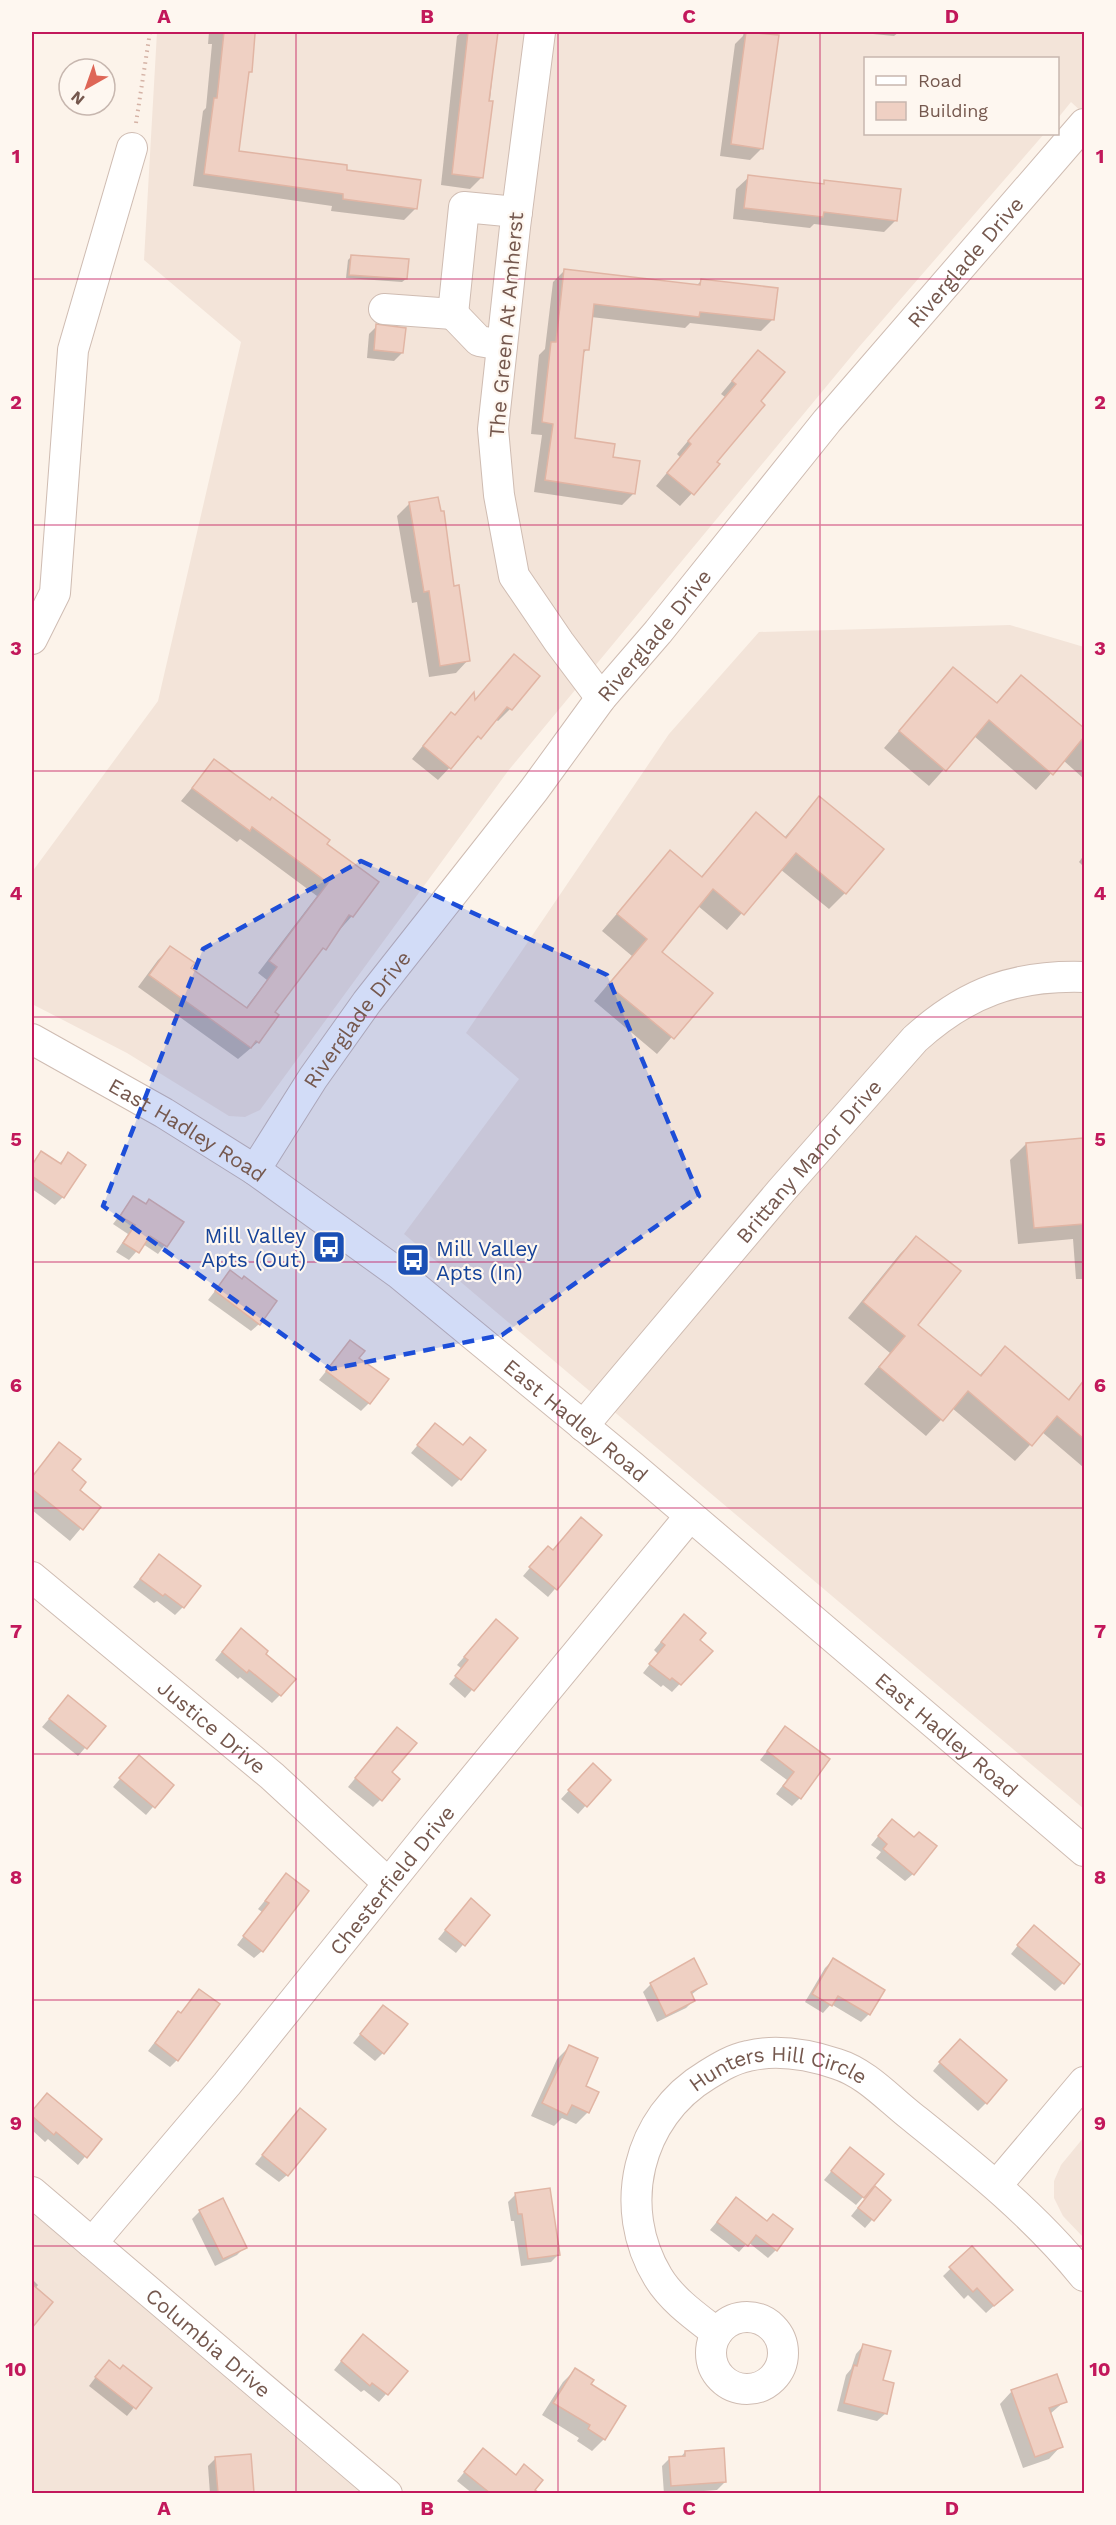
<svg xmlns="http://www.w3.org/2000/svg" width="1116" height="2525" font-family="'Work Sans',sans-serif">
	<rect width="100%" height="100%" fill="#fcf3ea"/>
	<g fill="#f3e4d9">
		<polygon points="157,32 1084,32 1084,114 1071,102 1058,118 1058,58 866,58 866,134 1044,134 859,347 508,771 260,1110 245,1117 229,1116 127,1053 32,1004 32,872 158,701 241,342 144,260"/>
		<polygon points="1010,625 1084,647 1084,1809 404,1234 519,1079 466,1033 669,734 759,632"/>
		<polygon points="1084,2137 1084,2238 1063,2216 1054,2198 1054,2181 1061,2165"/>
		<polygon points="32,2213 361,2493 32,2493"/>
	</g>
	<g fill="#0003">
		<polygon points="209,32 250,32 250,72 247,75 237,152 345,172 416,208 404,220 331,211 332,206 193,186 203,111 206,108 212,44 208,44"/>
		<polygon points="462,32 497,32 482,177 470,189 441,185 457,36"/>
		<polygon points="744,32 778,32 762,148 750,160 720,156 735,44 743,36"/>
		<polygon points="852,32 899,32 894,36"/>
		<polygon points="749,177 822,185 825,182 896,220 884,232 814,224 810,228 733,219 736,189"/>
		<polygon points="351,257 406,279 402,282 346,278 348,260"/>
		<polygon points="565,270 696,286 701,281 773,319 761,331 690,323 685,328 591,317 587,349 582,355 573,439 611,458 634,493 622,505 534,492 542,435 531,434 539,355 545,349 553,282"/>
		<polygon points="377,326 402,353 394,361 367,358 369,334"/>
		<polygon points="746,364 715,462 718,465 680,506 656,486 680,457 677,454 725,397 721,394"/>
		<polygon points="409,504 453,588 468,660 456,673 429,677 417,602 412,603 397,516"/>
		<polygon points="514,656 538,676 510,709 498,721 495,719 438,780 412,759 439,726 451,714 454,716 473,695 474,702"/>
		<polygon points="953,669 995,704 1021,677 1083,729 1084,727 1084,779 1063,760 1036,790 974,736 929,786 884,748"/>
		<polygon points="214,761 325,844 352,916 312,961 273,1013 258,1042 238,1059 138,987 158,960 170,948 189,968 245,1009 267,980 258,973 317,896 240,839 237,842 181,801"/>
		<polygon points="819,798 845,893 829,909 780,869 727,930 698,906 660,952 710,993 657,1054 594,1001 632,956 602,931 670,852 700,878 756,814 784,838"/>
		<polygon points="1084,855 1084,867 1079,862"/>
		<polygon points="1081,1139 1084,1172 1084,1279 1076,1279 1073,1239 1018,1244 1010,1160 1026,1144"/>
		<polygon points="42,1153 59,1164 68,1154 63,1197 55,1205 32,1189 32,1164"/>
		<polygon points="133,1198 182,1222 158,1254 143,1244 129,1260 116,1252 128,1234 113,1224"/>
		<polygon points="916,1238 916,1325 979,1376 1005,1348 1067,1401 1084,1380 1084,1465 1083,1467 1042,1432 1015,1461 952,1408 926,1436 864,1384 890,1353 848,1318 900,1254"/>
		<polygon points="230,1272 242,1281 259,1324 251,1331 208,1300"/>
		<polygon points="350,1342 357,1358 369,1403 361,1411 319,1380"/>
		<polygon points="428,1433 460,1479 452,1487 411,1453"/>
		<polygon points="59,1444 78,1490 99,1507 70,1541 32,1510 32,1476"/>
		<polygon points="600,1536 548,1597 523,1576 540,1556"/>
		<polygon points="159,1556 183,1607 175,1615 157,1601 154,1603 133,1587"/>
		<polygon points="676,1624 711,1651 672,1692 663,1685 661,1687 643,1673 658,1654 654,1650"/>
		<polygon points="488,1629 516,1638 465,1698 449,1684 462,1669 457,1665"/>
		<polygon points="233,1638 264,1654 280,1695 272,1703 240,1677 238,1679 215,1660"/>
		<polygon points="68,1697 104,1726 78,1756 42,1727"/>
		<polygon points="785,1728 800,1798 792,1806 776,1794 787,1780 760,1760"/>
		<polygon points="390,1736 390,1773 380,1800 373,1807 348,1787"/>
		<polygon points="132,1765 172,1785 146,1815 113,1787"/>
		<polygon points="585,1773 609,1780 578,1814 561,1799"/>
		<polygon points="885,1828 913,1874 905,1881 876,1858 881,1852 871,1845"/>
		<polygon points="286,1875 262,1951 254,1958 237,1945 262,1912 258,1909"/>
		<polygon points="463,1908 488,1915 456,1953 438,1939"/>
		<polygon points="1026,1935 1063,1983 1055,1991 1011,1954"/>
		<polygon points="833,1960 869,2014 861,2022 831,2004 823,2013 805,2002 825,1968"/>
		<polygon points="651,1984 705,1984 691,1995 693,2001 686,2008 657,2022 643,1992"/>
		<polygon points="199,1991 177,2060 170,2067 148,2051 171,2021 180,2014"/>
		<polygon points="376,2015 383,2053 375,2061 353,2043"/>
		<polygon points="569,2047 584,2087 588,2112 576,2124 562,2118 554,2126 531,2116 557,2059"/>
		<polygon points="952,2048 986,2103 978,2111 933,2071"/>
		<polygon points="39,2102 100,2139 78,2165 48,2139 45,2142 32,2130 32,2112"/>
		<polygon points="300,2110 287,2175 279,2182 255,2164"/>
		<polygon points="850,2149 863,2197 856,2205 824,2180"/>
		<polygon points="516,2194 559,2254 551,2262 521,2266 514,2221 511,2221 508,2202"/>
		<polygon points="867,2196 889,2200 865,2228 851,2216"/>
		<polygon points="736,2199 767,2222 776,2250 768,2258 748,2242 739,2252 710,2230"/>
		<polygon points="200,2211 245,2247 237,2255 215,2266 192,2219"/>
		<polygon points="972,2248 1011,2290 986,2313 968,2295 964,2299 943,2276"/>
		<polygon points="32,2279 38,2285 35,2289 51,2303 32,2325"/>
		<polygon points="355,2344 406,2371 379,2402 364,2390 361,2392 334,2370"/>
		<polygon points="863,2346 882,2382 893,2384 885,2414 877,2421 837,2411 846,2375 851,2369 856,2354"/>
		<polygon points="101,2370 150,2388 127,2416 89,2386"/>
		<polygon points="575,2370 589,2384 604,2439 592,2451 577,2441 579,2438 542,2415 563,2382"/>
		<polygon points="1012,2391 1065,2401 1050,2414 1061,2446 1049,2459 1023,2468 1000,2404"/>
		<polygon points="685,2452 725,2482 717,2490 664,2494 662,2466 670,2458 680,2458"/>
		<polygon points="250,2456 253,2494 210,2494 208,2466 216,2458"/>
		<polygon points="476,2458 515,2476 524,2466 541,2480 530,2494 473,2494 457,2481"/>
	</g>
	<g fill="#efd0c3" stroke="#e1b5a4" stroke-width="1.5">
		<polygon points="224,32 252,32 255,34 252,72 249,72 239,151 347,165 347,170 421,180 417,209 343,199 343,194 204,174 214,98 217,98"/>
		<polygon points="468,32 498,32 489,101 493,101 483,178 452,174"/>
		<polygon points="746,32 779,35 763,149 731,144"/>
		<polygon points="748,175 824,184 824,180 901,189 897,221 824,212 823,217 744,208"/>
		<polygon points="351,255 409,259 407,279 349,275"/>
		<polygon points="564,269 700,285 701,279 778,288 774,320 700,312 699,317 594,304 589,350 584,350 575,438 615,444 613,457 640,461 635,494 545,480 553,424 542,422 551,342 556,342"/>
		<polygon points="376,324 406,328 403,353 374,350"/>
		<polygon points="758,350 785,372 761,401 765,405 717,462 720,464 694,495 667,473 691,444 688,441 736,384 732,381"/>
		<polygon points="438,497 441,511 444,511 454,586 459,585 470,661 440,666 429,591 424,592 409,502"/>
		<polygon points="514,654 540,676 512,710 507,707 481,739 478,736 451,769 423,746 451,712 455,715 474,692 475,700"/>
		<polygon points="953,667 997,703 1021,675 1084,728 1084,737 1053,775 989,720 946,771 899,731"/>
		<polygon points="214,759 270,800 272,797 330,840 327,844 379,882 353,917 349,915 326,950 323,948 275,1012 279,1015 259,1043 256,1041 251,1048 149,975 170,946 195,963 191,968 247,1008 277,967 269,961 328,883 252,827 250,831 192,788"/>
		<polygon points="819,796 884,849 846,894 796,853 744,915 713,889 662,952 713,993 674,1039 608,985 647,939 617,914 670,850 702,877 756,812 786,838"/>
		<polygon points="1083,1138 1084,1224 1034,1228 1026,1143"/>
		<polygon points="41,1151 61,1164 68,1152 86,1165 64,1198 32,1176 32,1165"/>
		<polygon points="133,1196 146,1204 149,1199 184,1222 167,1247 150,1236 139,1253 123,1243 135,1225 120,1216"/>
		<polygon points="916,1236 961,1271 918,1325 981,1376 1005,1346 1069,1400 1084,1380 1084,1439 1057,1416 1032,1446 968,1391 943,1421 879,1367 905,1336 863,1302"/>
		<polygon points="230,1270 242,1279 244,1276 277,1301 260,1325 215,1291"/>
		<polygon points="350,1340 365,1351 359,1358 389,1379 370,1404 326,1371"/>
		<polygon points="435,1423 463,1445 470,1437 486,1450 461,1480 417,1445"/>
		<polygon points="59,1442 81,1459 72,1470 86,1482 80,1490 101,1507 83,1530 32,1489 32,1477"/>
		<polygon points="581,1517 602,1535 557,1590 529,1567 548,1546 553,1550"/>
		<polygon points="159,1554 201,1586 184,1608 165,1594 163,1596 140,1579"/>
		<polygon points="684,1614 706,1633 700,1640 713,1651 681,1685 672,1678 670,1680 649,1664 665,1645 661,1642"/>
		<polygon points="496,1619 518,1638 474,1691 455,1676 468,1660 464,1657"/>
		<polygon points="241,1628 268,1651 266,1654 296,1679 281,1696 249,1670 247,1673 222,1652"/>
		<polygon points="68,1695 106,1726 87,1749 49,1719"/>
		<polygon points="785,1726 830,1759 801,1799 783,1786 794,1772 767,1751"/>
		<polygon points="397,1727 417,1743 392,1772 400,1779 382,1801 355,1778"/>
		<polygon points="139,1755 174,1785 155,1808 119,1778"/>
		<polygon points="593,1763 611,1780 587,1807 568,1790"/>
		<polygon points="892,1819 914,1837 919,1832 937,1846 914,1875 883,1849 887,1844 878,1836"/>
		<polygon points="286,1873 309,1891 263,1952 243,1936 269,1903 265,1901"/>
		<polygon points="471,1898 490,1915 465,1946 445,1930"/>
		<polygon points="1034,1925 1080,1964 1064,1984 1017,1945"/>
		<polygon points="694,1958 707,1984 691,1992 695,2001 666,2016 650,1983"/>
		<polygon points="833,1958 885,1990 870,2015 838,1996 832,2006 812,1994"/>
		<polygon points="199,1989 220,2004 178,2061 155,2043 178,2011 181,2013"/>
		<polygon points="383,2005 408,2024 384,2054 360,2034"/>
		<polygon points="960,2039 1007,2080 987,2104 939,2062"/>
		<polygon points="569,2045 598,2058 586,2086 599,2092 589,2113 572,2105 567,2115 542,2103"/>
		<polygon points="47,2093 102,2139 87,2158 56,2132 54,2135 32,2116 32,2111"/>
		<polygon points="300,2108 326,2129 288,2176 262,2155"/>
		<polygon points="850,2147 884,2174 864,2198 831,2171"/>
		<polygon points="875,2186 891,2200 874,2221 858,2208"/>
		<polygon points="550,2188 560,2255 528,2259 522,2214 518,2214 515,2193"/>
		<polygon points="736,2197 767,2221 773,2214 793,2229 777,2251 756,2235 748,2246 717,2222"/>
		<polygon points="223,2198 247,2248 223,2259 199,2210"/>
		<polygon points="972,2246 1013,2290 994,2306 977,2288 973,2292 949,2267"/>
		<polygon points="32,2284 53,2302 32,2328"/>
		<polygon points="363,2334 408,2371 388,2395 372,2383 370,2386 341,2361"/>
		<polygon points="863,2344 891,2351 883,2380 894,2383 887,2414 844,2403 854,2365 857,2366"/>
		<polygon points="109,2360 120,2369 123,2365 152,2388 136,2409 95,2377"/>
		<polygon points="575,2368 594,2380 591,2384 626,2406 605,2440 588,2429 590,2425 553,2403"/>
		<polygon points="1057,2374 1067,2402 1049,2408 1063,2447 1035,2457 1011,2390"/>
		<polygon points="483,2448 516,2475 524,2464 543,2480 535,2490 539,2493 490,2493 464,2472"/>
		<polygon points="724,2448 726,2482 671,2486 669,2457 685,2456 685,2451"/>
		<polygon points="251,2454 254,2493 218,2493 215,2457"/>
	</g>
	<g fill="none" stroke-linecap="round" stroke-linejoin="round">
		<defs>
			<g id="minor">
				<polyline points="540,32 515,227 493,429 499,495 514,576 559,642 601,698"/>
				<polyline points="384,309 453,314 464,207 517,212"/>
				<polyline points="453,314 479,341 502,345"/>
				<polyline points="32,639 55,593 73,350 132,148"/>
				<path id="s1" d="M32 1039 164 1113 255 1170 398 1273 632 1466 1084 1851"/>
				<path id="s2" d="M255 1170 313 1078 367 1002 534 790 601 698 658 632 827 421 1084 124"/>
				<path id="s3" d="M583 1426 781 1191 915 1039C967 992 1015 975 1084 977"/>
				<path id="s4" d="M32 1577 272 1776 388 1883"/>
				<polyline points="997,2185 1084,2082"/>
				<path id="s5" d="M32 2192 387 2494"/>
				<path id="s6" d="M92 2243 227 2084 434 1827 690 1516"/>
				<circle cx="747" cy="2353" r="36"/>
				<path id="s7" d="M717 2333C695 2316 672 2300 658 2277 616 2208 637 2117 707 2075 720 2067 733 2059 748 2056 777 2049 810 2055 837 2064 866 2073 888 2098 911 2116 972 2165 1034 2214 1084 2276"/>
			</g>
		</defs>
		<use href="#minor" stroke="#cfbcb2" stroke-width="32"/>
		<polyline stroke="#d5b3a6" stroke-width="4" stroke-dasharray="1.5 4.5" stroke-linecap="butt" points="136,123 150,32"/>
		<use href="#minor" stroke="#fff" stroke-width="30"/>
	</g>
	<path fill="#1d4ed8" fill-opacity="0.2" stroke="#1d4ed8" stroke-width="4.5" stroke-dasharray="12 8" stroke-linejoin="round" d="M361 861 607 975 699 1196 502 1335 331 1369 103 1206 203 949Z"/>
	<path fill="none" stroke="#c2185b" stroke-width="1.5" stroke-opacity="0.55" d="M296 32V2494M558 32V2494M820 32V2494M32 279H1084M32 525H1084M32 771H1084M32 1017H1084M32 1262H1084M32 1508H1084M32 1754H1084M32 2000H1084M32 2246H1084"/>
	<defs>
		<symbol id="bus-square" viewBox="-11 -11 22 22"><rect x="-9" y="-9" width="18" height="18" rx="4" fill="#1a4fb4" stroke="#fef7f0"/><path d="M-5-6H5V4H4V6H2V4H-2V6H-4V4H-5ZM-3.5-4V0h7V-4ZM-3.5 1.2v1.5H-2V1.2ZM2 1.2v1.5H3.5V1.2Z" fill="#fff"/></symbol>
	</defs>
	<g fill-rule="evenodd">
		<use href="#bus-square" x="310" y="1228" width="38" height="38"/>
		<use href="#bus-square" x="394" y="1241" width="38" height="38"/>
	</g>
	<g text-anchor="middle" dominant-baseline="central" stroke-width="4.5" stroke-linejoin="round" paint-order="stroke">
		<g font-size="21" fill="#75584e" stroke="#fef7f0">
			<text stroke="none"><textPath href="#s2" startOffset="1154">Riverglade Drive</textPath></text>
			<text transform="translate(506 325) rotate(-85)">The Green At Amherst</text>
			<text stroke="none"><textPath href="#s2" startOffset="668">Riverglade Drive</textPath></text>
			<text stroke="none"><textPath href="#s2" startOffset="182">Riverglade Drive</textPath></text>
			<text stroke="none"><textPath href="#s1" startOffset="180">East Hadley Road</textPath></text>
			<text stroke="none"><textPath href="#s3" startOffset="348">Brittany Manor Drive</textPath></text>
			<text stroke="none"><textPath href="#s1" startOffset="666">East Hadley Road</textPath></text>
			<text stroke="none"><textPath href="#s4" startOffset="234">Justice Drive</textPath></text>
			<text stroke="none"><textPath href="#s1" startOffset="1152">East Hadley Road</textPath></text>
			<text stroke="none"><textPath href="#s6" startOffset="471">Chesterfield Drive</textPath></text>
			<text stroke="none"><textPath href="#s7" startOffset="387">Hunters Hill Circle</textPath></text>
			<text stroke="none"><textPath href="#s5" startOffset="232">Columbia Drive</textPath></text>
		</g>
		<g font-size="21" fill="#164399" stroke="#fef7f0" text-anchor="end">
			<text x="306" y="1235">Mill Valley<tspan x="306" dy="24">Apts (Out)</tspan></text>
			<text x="436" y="1248" text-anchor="start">Mill Valley<tspan x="436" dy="24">Apts (In)</tspan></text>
		</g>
	</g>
	<rect width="1116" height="2525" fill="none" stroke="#fef7f0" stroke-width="66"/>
	<rect x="864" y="57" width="195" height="78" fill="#fef7f0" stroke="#c7b7af" stroke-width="1.5"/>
	<rect x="876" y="76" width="30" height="9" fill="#ffffff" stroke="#c7b7af" stroke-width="1.5"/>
	<text x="918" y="87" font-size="18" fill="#75584e">Road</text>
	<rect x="876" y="102" width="30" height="18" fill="#efd0c3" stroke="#c7b7af" stroke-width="1.5"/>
	<text x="918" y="117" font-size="18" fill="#75584e">Building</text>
	<g transform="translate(87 87) rotate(220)"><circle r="28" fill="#fef7f0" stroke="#c7b7af" stroke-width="1.5"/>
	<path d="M0-4.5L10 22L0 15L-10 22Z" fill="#de6657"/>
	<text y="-9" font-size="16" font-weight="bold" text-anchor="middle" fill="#75584e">N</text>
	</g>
	<rect x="33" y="33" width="1050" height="2459" fill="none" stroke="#c2185b" stroke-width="2"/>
	<g font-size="20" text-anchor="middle" font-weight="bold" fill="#c2185b">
		<text x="164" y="23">A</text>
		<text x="427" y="23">B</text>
		<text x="689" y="23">C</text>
		<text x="952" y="23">D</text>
		<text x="16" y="163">1</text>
		<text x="1100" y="163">1</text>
		<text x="16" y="409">2</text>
		<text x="1100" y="409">2</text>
		<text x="16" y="655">3</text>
		<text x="1100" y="655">3</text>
		<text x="16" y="900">4</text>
		<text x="1100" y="900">4</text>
		<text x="16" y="1146">5</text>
		<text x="1100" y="1146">5</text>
		<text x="16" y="1392">6</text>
		<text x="1100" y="1392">6</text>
		<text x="16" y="1638">7</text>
		<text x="1100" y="1638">7</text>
		<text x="16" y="1884">8</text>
		<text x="1100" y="1884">8</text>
		<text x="16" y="2130">9</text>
		<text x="1100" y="2130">9</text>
		<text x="16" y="2376">10</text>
		<text x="1100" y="2376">10</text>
		<text x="164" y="2515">A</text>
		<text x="427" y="2515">B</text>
		<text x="689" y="2515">C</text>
		<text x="952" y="2515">D</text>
	</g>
</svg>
